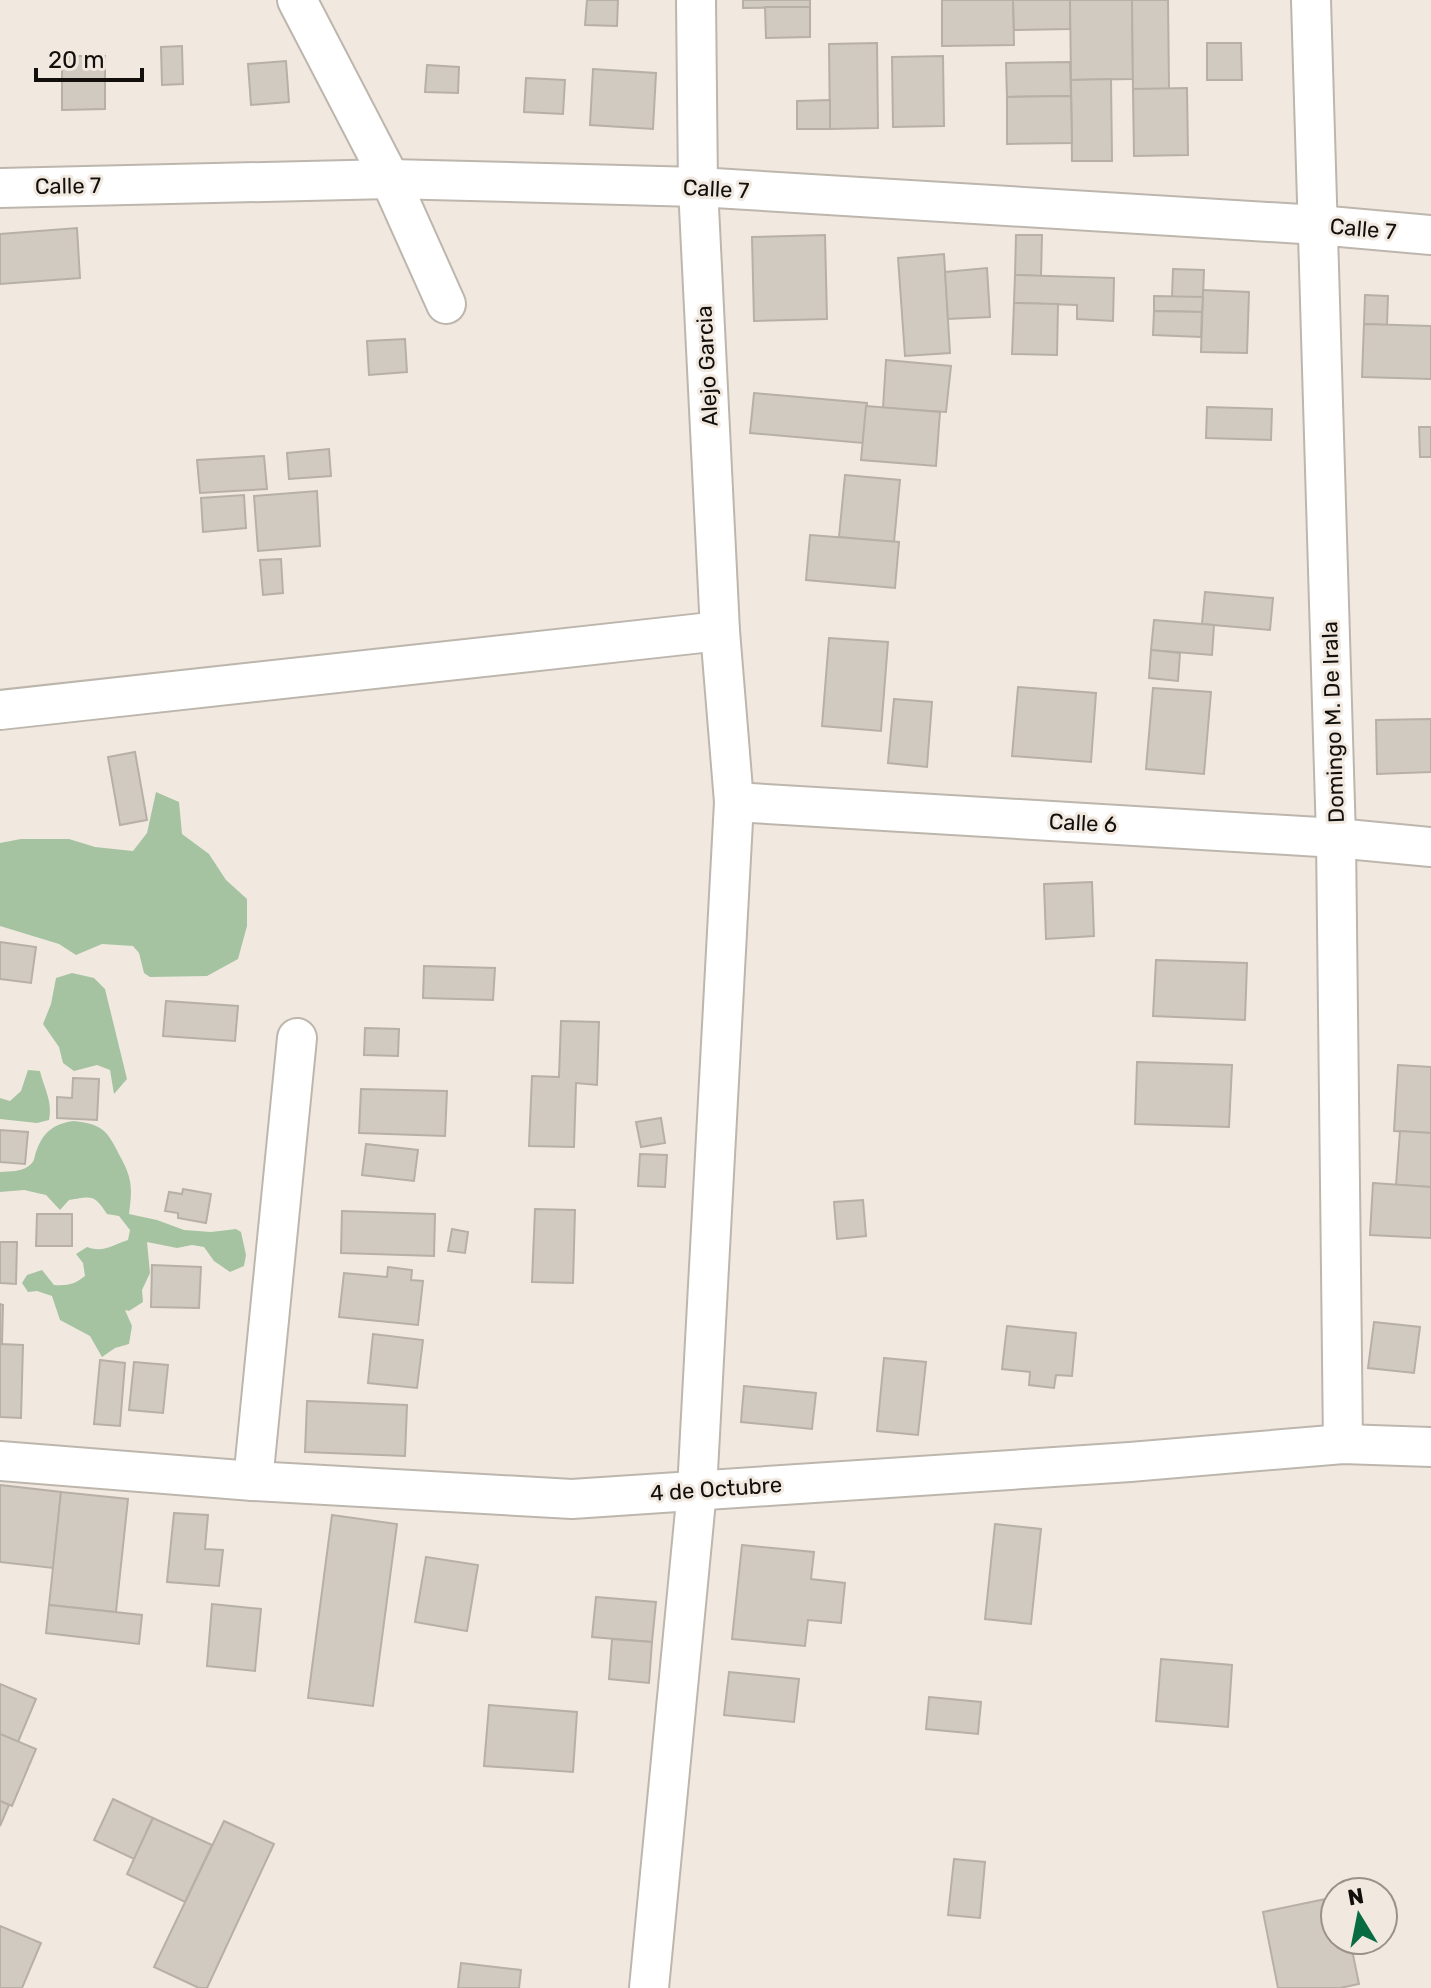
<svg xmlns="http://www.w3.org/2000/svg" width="1431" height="1988" font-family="Rubik,sans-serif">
	<rect width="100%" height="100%" fill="#f1e9e0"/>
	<g fill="#a5c3a1">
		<polygon points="156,792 179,802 182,834 209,854 226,880 247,899 247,926 238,959 207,976 150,977 144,973 139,953 133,946 102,944 76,955 59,944 0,926 0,843 21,839 69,839 95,847 133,851 147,833"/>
		<polygon points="72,973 94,978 105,989 127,1079 114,1094 110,1070 97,1065 74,1071 63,1063 59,1047 43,1024 51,1004 56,978"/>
		<path d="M28 1070 40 1071C44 1088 53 1102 49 1120L37 1123 0 1119V1098L10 1101 21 1091Z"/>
		<path d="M74 1121C105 1124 108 1133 121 1158 133 1180 132 1190 129 1214L157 1220 184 1230 211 1232 236 1229 241 1232 246 1255 244 1266 230 1272 214 1261 204 1247 192 1245 177 1248 147 1242 150 1273 142 1290 143 1302 129 1311 125 1310 132 1326 129 1344 115 1348 102 1357 90 1336 60 1320 52 1296 37 1291 28 1292 22 1283 27 1275 42 1270 54 1285C68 1286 75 1284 85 1276L83 1263 76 1254 87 1247C104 1253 112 1245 128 1240L130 1230 119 1216 107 1214C94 1194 92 1196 69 1200L60 1210 46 1195 24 1190 0 1192V1172C10 1171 24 1172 31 1164 35 1160 34 1157 36 1152 43 1132 53 1124 74 1121Z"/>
	</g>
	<g fill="#d1cac1" stroke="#b7b0a7" stroke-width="2">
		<polygon points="587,0 618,0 617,26 585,25"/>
		<polygon points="743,0 810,0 810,7 743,8"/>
		<polygon points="942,0 1013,0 1014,45 942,46"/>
		<polygon points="1013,0 1070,0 1070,29 1014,30"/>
		<polygon points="1070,0 1132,0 1133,79 1071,80"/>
		<polygon points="1132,0 1168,0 1169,89 1133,89"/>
		<polygon points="765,7 810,7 810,37 766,38"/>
		<polygon points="877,43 878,128 830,129 829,44"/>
		<polygon points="1207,43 1241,43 1242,80 1207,80"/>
		<polygon points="182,46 183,84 162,85 161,47"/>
		<polygon points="62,56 105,56 105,109 62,110"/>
		<polygon points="943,56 944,126 893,127 892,57"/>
		<polygon points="286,61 289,102 251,105 248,64"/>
		<polygon points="1070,62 1071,96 1007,97 1006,63"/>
		<polygon points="427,65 459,67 458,93 425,92"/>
		<polygon points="593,69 656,73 653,129 590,125"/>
		<polygon points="526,78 565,80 563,114 524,112"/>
		<polygon points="1111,79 1112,161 1072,161 1071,80"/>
		<polygon points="1187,88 1188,155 1134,156 1133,89"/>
		<polygon points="1071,96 1072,143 1007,144 1007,97"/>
		<polygon points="830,100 830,129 797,129 797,101"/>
		<polygon points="77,228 80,278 0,284 0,234"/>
		<polygon points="825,235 827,319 754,321 752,237"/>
		<polygon points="1016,235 1042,235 1041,276 1015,275"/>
		<polygon points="944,254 950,353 905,356 898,258"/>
		<polygon points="987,268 990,317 948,319 945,272"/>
		<polygon points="1173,269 1204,270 1203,297 1172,297"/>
		<polygon points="1015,275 1114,278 1113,321 1077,319 1077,305 1014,303"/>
		<polygon points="1203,290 1249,292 1247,353 1201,352"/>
		<polygon points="1365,295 1388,296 1387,325 1364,324"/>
		<polygon points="1154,296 1203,297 1202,312 1154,311"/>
		<polygon points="1014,303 1058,304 1057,355 1012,354"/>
		<polygon points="1154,311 1202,312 1201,337 1153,335"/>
		<polygon points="1364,324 1431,326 1431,379 1362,377"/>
		<polygon points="405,339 407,372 369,375 367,341"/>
		<polygon points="886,360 951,366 946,412 883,408"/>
		<polygon points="754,393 867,403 863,443 750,433"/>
		<polygon points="866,406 940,412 936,466 861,460"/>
		<polygon points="1207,407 1272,409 1271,440 1206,438"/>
		<polygon points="1419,427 1431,427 1431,457 1420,457"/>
		<polygon points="329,449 331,476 289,479 287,453"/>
		<polygon points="264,456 267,489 200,493 197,460"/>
		<polygon points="845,475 900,480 894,542 839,537"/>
		<polygon points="317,491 320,546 258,551 254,496"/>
		<polygon points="244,495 246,528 203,532 201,498"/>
		<polygon points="810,535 899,542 895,588 806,580"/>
		<polygon points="281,559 283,593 263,595 260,560"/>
		<polygon points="1205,592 1273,598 1270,630 1202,624"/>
		<polygon points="1154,620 1214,625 1212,655 1151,650"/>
		<polygon points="829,638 888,642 881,731 822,726"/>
		<polygon points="1151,650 1180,653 1178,681 1149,678"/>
		<polygon points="1018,687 1096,693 1091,762 1012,756"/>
		<polygon points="1153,688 1211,692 1204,774 1146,769"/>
		<polygon points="894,699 932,702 927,767 888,763"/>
		<polygon points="1431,719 1431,772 1377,774 1376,720"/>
		<polygon points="135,752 147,820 120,825 108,757"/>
		<polygon points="1092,882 1094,936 1046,939 1044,884"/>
		<polygon points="0,942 36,947 31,983 0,979"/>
		<polygon points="1156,960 1247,963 1245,1020 1153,1016"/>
		<polygon points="424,966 495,968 493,1000 423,998"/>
		<polygon points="166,1001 238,1006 235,1041 163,1036"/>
		<polygon points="561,1021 599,1022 597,1085 576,1083 574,1147 529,1146 532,1076 559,1077"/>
		<polygon points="365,1028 399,1029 398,1056 364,1055"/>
		<polygon points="1137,1062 1232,1065 1229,1127 1135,1124"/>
		<polygon points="1398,1065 1431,1067 1431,1133 1394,1131"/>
		<polygon points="73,1078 99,1079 97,1120 57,1118 57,1097 72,1098"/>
		<polygon points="361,1089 447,1091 445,1136 359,1133"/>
		<polygon points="661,1118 665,1143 641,1147 636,1122"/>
		<polygon points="0,1130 28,1132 25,1164 0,1162"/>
		<polygon points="1400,1131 1431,1133 1431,1187 1396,1185"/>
		<polygon points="366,1144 418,1150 414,1181 362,1175"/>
		<polygon points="640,1154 667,1155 665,1187 638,1186"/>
		<polygon points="1373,1183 1431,1187 1431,1238 1370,1235"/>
		<polygon points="183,1189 211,1194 206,1223 178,1218 178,1213 165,1211 169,1192 182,1194"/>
		<polygon points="863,1200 866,1236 837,1239 834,1202"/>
		<polygon points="535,1209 575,1210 573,1283 532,1282"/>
		<polygon points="342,1211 435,1214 434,1256 341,1253"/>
		<polygon points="37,1214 72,1214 72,1246 36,1246"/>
		<polygon points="452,1229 468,1232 465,1253 448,1251"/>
		<polygon points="0,1242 17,1242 16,1284 0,1283"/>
		<polygon points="152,1265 201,1267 199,1308 151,1307"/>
		<polygon points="388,1267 412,1270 411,1280 423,1281 418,1325 339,1317 344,1273 387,1277"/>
		<polygon points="0,1304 3,1305 2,1344 0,1344"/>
		<polygon points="1374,1322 1420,1327 1414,1373 1368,1368"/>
		<polygon points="1007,1326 1076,1333 1072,1376 1056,1375 1054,1388 1029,1385 1030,1372 1002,1369"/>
		<polygon points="373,1334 423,1340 417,1388 368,1383"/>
		<polygon points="0,1344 23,1345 21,1418 0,1417"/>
		<polygon points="884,1358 926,1362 918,1435 877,1431"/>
		<polygon points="100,1360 125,1363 120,1426 94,1424"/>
		<polygon points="134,1362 168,1365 163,1413 129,1410"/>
		<polygon points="744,1386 816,1393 812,1429 741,1422"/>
		<polygon points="307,1401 407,1405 405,1456 305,1452"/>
		<polygon points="0,1485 61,1492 53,1568 0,1562"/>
		<polygon points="61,1492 128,1499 116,1612 49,1605"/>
		<polygon points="174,1513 208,1515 205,1549 223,1550 219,1586 167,1582"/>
		<polygon points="332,1515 397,1524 373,1706 308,1698"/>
		<polygon points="995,1524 1041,1529 1031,1624 985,1619"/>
		<polygon points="742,1545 814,1552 811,1579 845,1583 841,1623 808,1620 805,1646 732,1639"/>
		<polygon points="426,1557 478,1565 467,1631 415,1622"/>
		<polygon points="596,1597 656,1602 652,1642 592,1637"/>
		<polygon points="212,1604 261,1609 255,1671 207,1666"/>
		<polygon points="49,1605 142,1615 139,1644 46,1633"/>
		<polygon points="612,1639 652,1642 649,1683 609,1679"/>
		<polygon points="1161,1659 1232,1665 1228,1727 1156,1721"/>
		<polygon points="729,1672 799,1679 794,1722 724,1715"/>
		<polygon points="0,1684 36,1699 18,1742 0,1734"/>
		<polygon points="929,1697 981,1702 978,1734 926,1729"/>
		<polygon points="489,1705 577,1712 573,1772 484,1766"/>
		<polygon points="0,1734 36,1749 12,1806 0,1801"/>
		<polygon points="113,1799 153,1818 134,1859 94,1840"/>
		<polygon points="0,1801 9,1805 0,1826"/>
		<polygon points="153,1818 212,1845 185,1902 127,1874"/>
		<polygon points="224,1821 274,1844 207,1988 199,1988 154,1967"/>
		<polygon points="954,1859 985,1862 980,1918 948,1915"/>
		<polygon points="1335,1897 1335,1940 1350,1940 1359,1984 1340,1988 1278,1988 1263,1912"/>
		<polygon points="0,1926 41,1943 22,1988 0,1988"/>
		<polygon points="461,1963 521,1970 519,1988 458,1988"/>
	</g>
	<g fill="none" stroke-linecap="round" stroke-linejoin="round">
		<defs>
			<g id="street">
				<polyline points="297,0 390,179 446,304"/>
				<polyline points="1311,0 1336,838 1343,1444"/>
				<polyline points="0,188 390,179 698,187 1318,225 1431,235"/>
				<polyline points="0,710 720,631"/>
				<polyline points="734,802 1336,838 1431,847"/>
				<polyline points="0,1461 253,1481 572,1499 1130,1462 1343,1444 1431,1447"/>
				<polyline points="253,1481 297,1038"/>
				<polyline points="649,1988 697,1490 734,802 720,631 698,187 696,0"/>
			</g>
		</defs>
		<use href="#street" stroke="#bdb6ad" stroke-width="42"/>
		<use href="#street" stroke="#fff" stroke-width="38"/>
	</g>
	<g text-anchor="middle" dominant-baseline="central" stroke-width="6" stroke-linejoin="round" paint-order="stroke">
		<g font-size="22" fill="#120f0c" stroke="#f1e9e0">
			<text transform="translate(68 186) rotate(-1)">Calle 7</text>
			<text transform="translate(716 189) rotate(3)">Calle 7</text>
			<text transform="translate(1363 229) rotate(5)">Calle 7</text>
			<text transform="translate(707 366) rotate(-93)">Alejo Garcia</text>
			<text transform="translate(1333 722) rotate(-92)">Domingo M. De Irala</text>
			<text transform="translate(1083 823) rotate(3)">Calle 6</text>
			<text transform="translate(716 1489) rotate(-4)">4 de Octubre</text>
		</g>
	</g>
	<g transform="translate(1359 1916) rotate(350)"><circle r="38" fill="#f1e9e0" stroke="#98928b" stroke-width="2"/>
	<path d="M0-6L14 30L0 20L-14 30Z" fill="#076c42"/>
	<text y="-12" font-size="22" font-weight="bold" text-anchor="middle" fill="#120f0c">N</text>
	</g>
	<path d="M36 68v12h106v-12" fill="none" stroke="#120f0c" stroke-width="4"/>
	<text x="48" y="68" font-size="24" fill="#120f0c" stroke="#f1e9e0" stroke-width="6" paint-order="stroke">20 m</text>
</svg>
